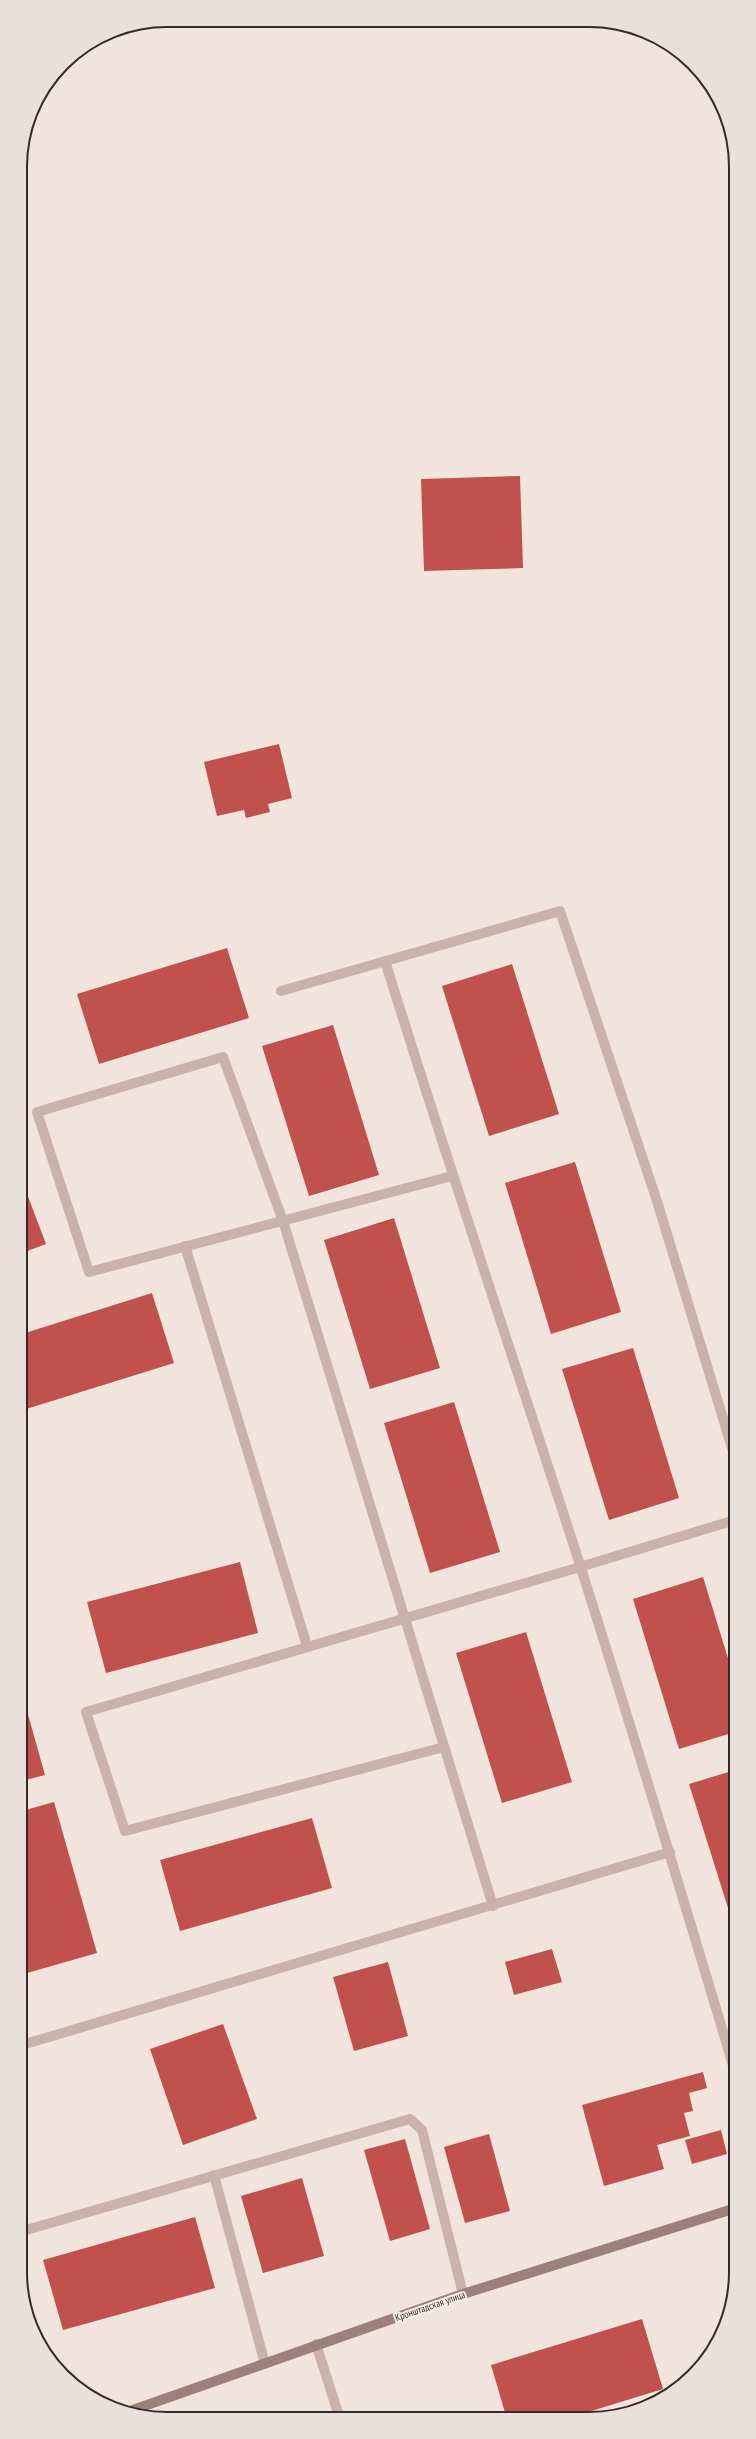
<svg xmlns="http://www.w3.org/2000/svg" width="756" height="2439" font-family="'PT Sans Narrow',sans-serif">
	<rect width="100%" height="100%" fill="#f1e4dd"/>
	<g fill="#c0514d">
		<polygon points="520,476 523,568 424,571 421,479"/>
		<polygon points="279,744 292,798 268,804 270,812 246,818 244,810 217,816 204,762"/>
		<polygon points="227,948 249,1018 99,1064 77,994"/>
		<polygon points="512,964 559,1114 489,1136 442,986"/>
		<polygon points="333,1025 379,1175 309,1196 262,1046"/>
		<polygon points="575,1162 621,1312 551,1334 505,1183"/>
		<polygon points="21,1178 46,1244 22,1253"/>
		<polygon points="394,1218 440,1368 370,1389 324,1240"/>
		<polygon points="152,1293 174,1363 23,1410 22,1334"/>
		<polygon points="633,1348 679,1498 609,1520 562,1369"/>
		<polygon points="454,1402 500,1552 430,1573 384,1423"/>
		<polygon points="240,1562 258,1633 106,1673 87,1602"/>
		<polygon points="703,1577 735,1681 735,1732 679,1749 633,1599"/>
		<polygon points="526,1632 572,1782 502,1803 456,1653"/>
		<polygon points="22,1693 45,1775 22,1781"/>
		<polygon points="735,1770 735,1930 689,1784"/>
		<polygon points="54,1802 97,1953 27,1973 22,1958 22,1811"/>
		<polygon points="312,1818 332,1888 180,1931 160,1860"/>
		<polygon points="552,1949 562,1982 514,1995 505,1962"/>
		<polygon points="388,1962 408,2036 354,2051 333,1977"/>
		<polygon points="223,2024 257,2119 183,2145 150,2049"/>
		<polygon points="703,2072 707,2088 689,2093 693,2111 684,2113 690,2136 657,2145 664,2169 604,2186 582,2105"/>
		<polygon points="721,2130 727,2154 692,2164 685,2140"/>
		<polygon points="489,2134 510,2211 465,2223 444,2147"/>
		<polygon points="405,2139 430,2229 390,2241 364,2150"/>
		<polygon points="302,2178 324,2256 263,2273 241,2196"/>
		<polygon points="195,2217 215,2288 63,2330 43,2260"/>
		<polygon points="642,2319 663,2389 575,2416 506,2416 491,2365"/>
	</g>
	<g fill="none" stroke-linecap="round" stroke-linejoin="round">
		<g stroke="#c9b2aa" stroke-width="10">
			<polyline points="281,991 560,911 657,1201 735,1458"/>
			<polyline points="452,1176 89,1272 37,1112 223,1057 283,1221 493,1906"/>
			<polyline points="185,1246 307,1646"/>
			<polyline points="444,1747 125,1831 86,1712 580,1567 735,1520"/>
			<polyline points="22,2045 670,1852"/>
			<polyline points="214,2175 265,2364"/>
			<polyline points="23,2231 410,2119 422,2130 463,2294"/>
		</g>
		<g stroke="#c9b2aa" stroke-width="10">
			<path d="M385 961C448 1164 516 1366 581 1568 634 1736 685 1904 735 2072"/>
			<polyline points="316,2344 339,2416"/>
		</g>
		<polyline stroke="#9c807b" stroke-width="10" points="127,2412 463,2294 736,2208"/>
	</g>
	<g text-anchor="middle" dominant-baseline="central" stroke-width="4" stroke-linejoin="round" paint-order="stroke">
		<g font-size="10" fill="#362b29" stroke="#f9efea">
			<text transform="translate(430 2306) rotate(-19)">Кронштадская улица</text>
		</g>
	</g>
	<path d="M0 0H756V2439H0ZM167 27H589A140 140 0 0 1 729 167V2272A140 140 0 0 1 589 2412H167A140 140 0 0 1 27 2272V167A140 140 0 0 1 167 27Z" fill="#e9dfdb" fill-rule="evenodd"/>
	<path fill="none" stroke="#362b29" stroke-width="2" d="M167 27H589A140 140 0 0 1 729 167V2272A140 140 0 0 1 589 2412H167A140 140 0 0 1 27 2272V167A140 140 0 0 1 167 27Z"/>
</svg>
